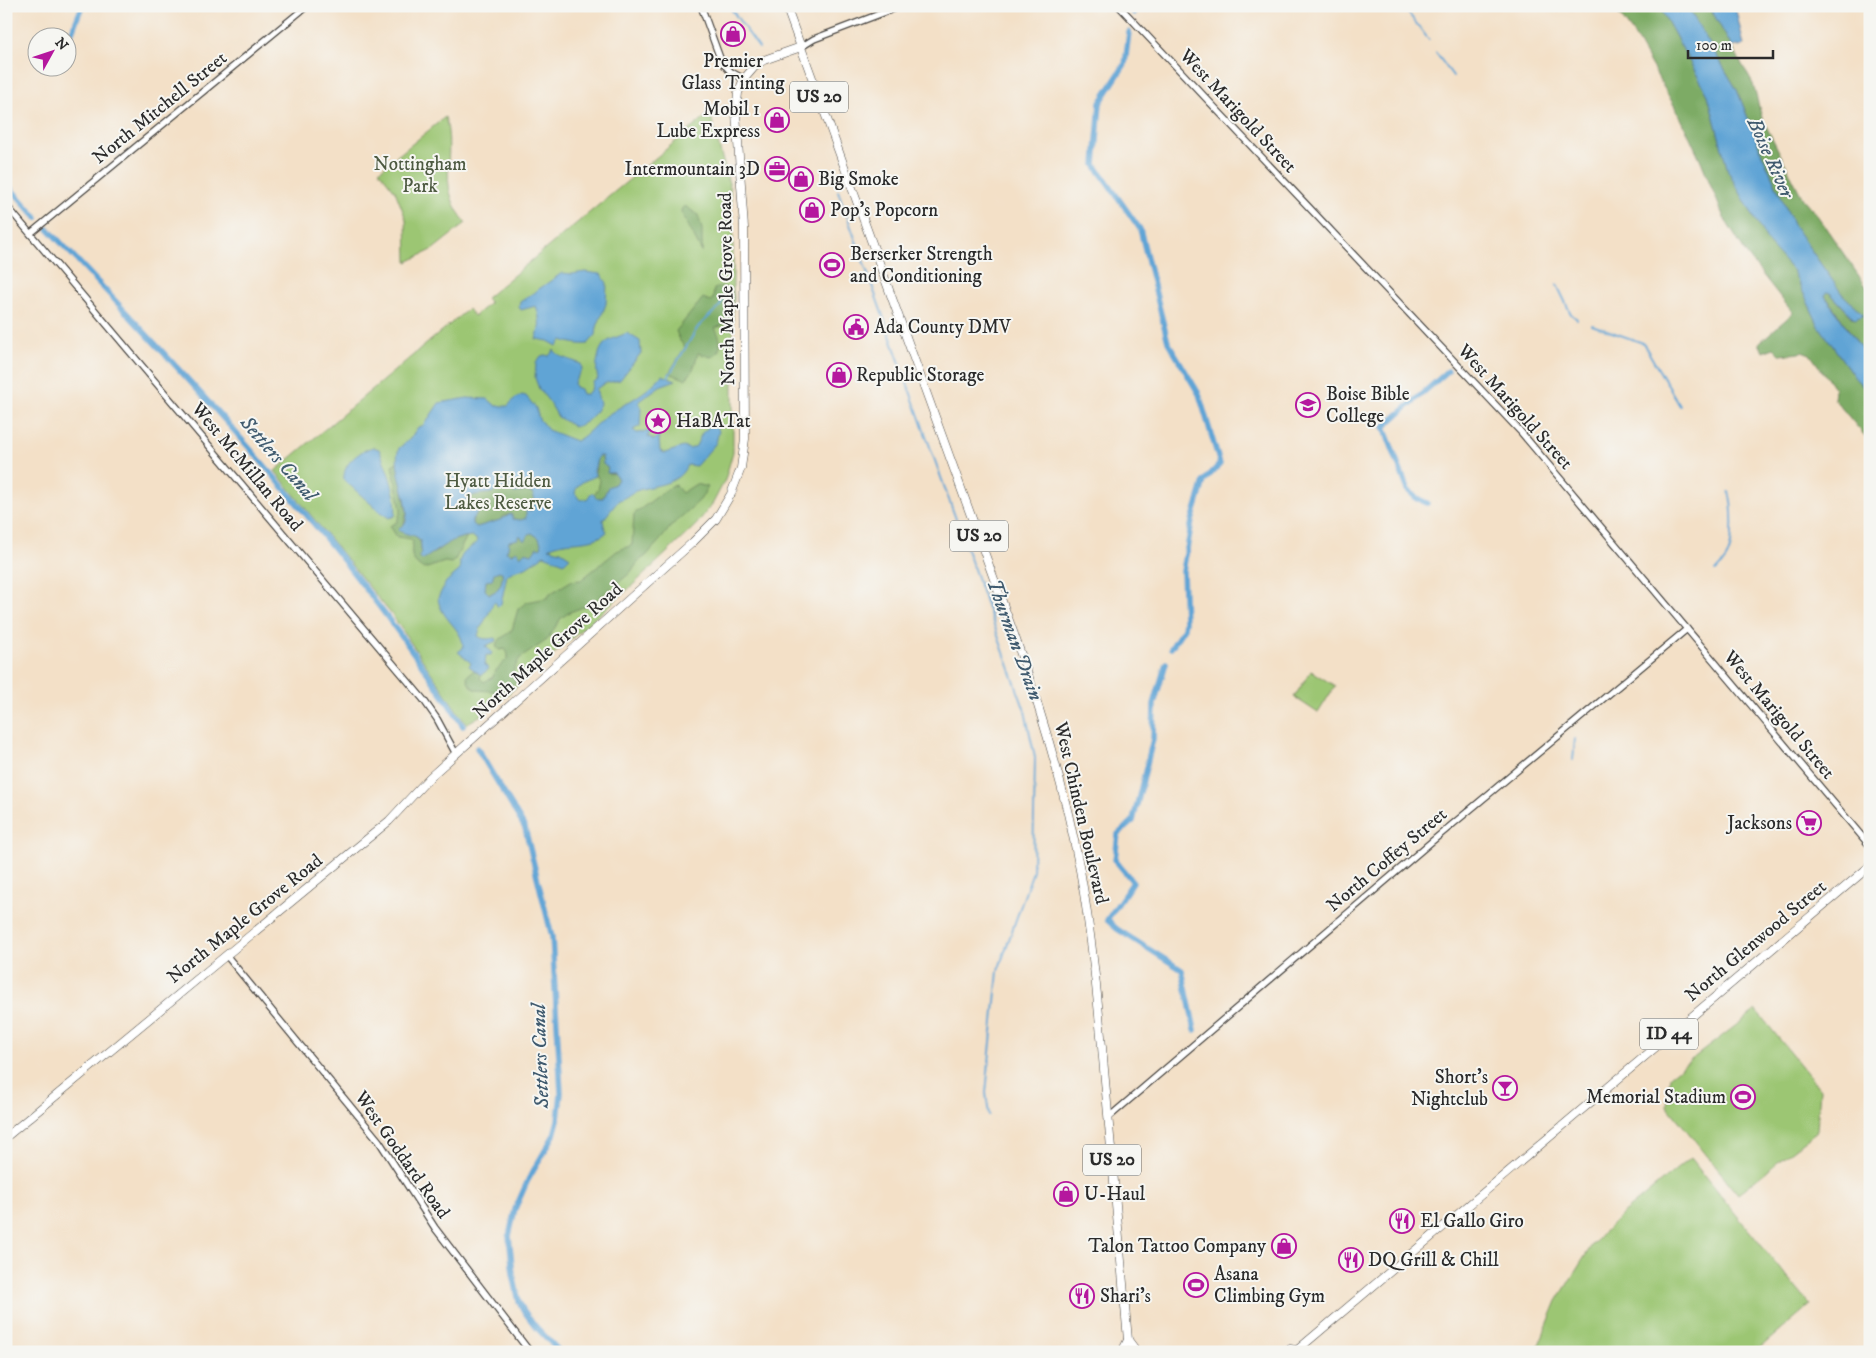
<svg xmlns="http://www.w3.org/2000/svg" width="1876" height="1358" font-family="'IM FELL DW Pica',serif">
	<rect width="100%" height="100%" fill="#f6f6f2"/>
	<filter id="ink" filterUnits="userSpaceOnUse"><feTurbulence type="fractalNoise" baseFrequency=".02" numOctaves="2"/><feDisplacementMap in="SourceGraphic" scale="10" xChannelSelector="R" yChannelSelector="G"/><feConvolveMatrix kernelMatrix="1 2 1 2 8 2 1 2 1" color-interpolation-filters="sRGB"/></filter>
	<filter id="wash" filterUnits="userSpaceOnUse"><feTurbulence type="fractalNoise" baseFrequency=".0096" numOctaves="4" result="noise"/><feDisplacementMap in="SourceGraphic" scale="20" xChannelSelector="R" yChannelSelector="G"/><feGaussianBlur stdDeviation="1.12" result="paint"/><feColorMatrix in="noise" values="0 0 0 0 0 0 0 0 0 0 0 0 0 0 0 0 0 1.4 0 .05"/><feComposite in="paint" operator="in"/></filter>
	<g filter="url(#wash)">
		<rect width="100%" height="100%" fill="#f3e0c7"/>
		<g fill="#9cc673" stroke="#64784f">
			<polygon points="710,113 730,187 733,226 733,452 725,480 713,503 696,525 635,583 513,690 485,713 466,724 392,615 275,471 468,309 474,316 490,303 486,298"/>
			<path d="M445 117C454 144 443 175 452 199 455 208 460 215 466 223L432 250 407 262 406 219 395 191 379 171Z"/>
			<polygon points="1311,671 1335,686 1318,713 1294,697"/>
			<polygon points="1756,1010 1820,1089 1817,1131 1738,1194 1667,1106 1670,1076"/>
			<polygon points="1690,1158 1810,1305 1755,1352 1536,1352 1557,1301 1592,1245 1621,1215"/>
		</g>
		<g fill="#7dab65" stroke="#546b48">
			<polygon points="1613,6 1659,6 1708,95 1728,171 1769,244 1793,271 1819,326 1855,378 1870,394 1870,442 1834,399 1835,389 1810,354 1802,351 1800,353 1781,355 1774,348 1763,352 1759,343 1793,313 1747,255 1724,218 1701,161 1680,116 1634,35"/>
			<polygon points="1687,6 1709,6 1753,84 1762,118 1803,199 1817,215 1870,292 1870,361 1825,295 1826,291 1830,293 1854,319 1864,315 1842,294 1794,226 1762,154 1737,90"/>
			<polygon points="685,206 698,215 702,229 702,252 681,212 682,208"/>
			<path d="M721 286C724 287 730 288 732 291 738 300 728 316 724 325L715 328C721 338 724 351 711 357L698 353C695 362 694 373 685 379L669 373 685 347 680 341 676 331 703 298 710 301 713 299 714 289Z"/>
			<path d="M598 456H602L603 464 608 468 609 474 614 473 618 479 615 484 608 487 603 498H596L594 494 598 489 600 481C593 472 597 468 596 458Z"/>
			<path d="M397 462 407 511 402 532C419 535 423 540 420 557L436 552 449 541 467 536 455 560 451 563 445 562 424 569C411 561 410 555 413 541L411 539 397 537 390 526 397 522 401 510 392 465Z"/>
			<path d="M696 484 708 487 700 500 672 525 661 539 646 556 640 560 629 574 591 604 570 612 561 618 547 640 519 659 512 674 518 681C514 684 508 691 502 693 496 694 500 692 494 691 481 690 469 693 467 676L474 670 481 675 480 678 484 682 493 677C497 662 515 662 505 649L499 650 496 646 498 641 512 630 518 609 527 602 547 598 551 593 571 581 581 580 617 551 632 545 634 514 662 493 675 485 682 493Z"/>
			<path d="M508 488 514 493 527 491 533 494 535 501 533 509 530 511 526 509 527 518 521 520 513 519 511 514 504 516 500 520 477 527 472 524V520L477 515 464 503C471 492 480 495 491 493 497 491 501 489 508 488Z"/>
			<polygon points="532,533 539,538 542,546 532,554 525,552 520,556 515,552 508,554 506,552 508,541 518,539 518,536 527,538 528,534"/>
			<path d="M499 571 502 572C504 581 499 592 489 594L485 590 486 580H492L494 573Z"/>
		</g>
		<g fill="#60a4d5" stroke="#466880" fill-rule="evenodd">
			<polygon points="1659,6 1687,6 1737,90 1762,154 1794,226 1842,294 1864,315 1855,319 1830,293 1826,292 1825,296 1870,361 1870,394 1855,378 1819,326 1793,271 1769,244 1728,171 1708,95"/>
			<polygon points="1709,6 1735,6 1744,45 1732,47"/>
			<path d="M585 272 601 274 607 283 606 304 597 327 596 335 588 344C580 345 569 343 562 340L557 346 548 341 536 339C541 328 540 317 536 306L521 310 519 307 520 302 562 273 572 274Z"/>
			<path d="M627 333 640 341 641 353 620 380 606 383 596 389 600 404C593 417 588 423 574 427L558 417 550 403 539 389 535 378 536 363 541 356 545 355 549 356 554 350 560 356 581 364 582 369 574 383 575 387 580 389 582 394H587L591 389 593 382 598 379C596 371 596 366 598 358 601 340 611 340 627 333Z"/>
			<path d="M662 375 676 380 660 386 639 401 641 409 640 426 633 430 637 433 650 431 648 437 652 438 653 441 658 436 659 439 660 451 665 453 683 447 690 449 696 446 702 433 710 426H715L719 431 716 443 696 466 687 465C678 486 655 484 636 491 630 493 625 499 619 500L603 520 604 526 607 532C592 546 567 538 549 548L561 551 570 557 564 563 544 555 526 567 514 571 507 575 501 604 498 607 495 602 493 603C490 615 480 625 478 636 483 640 489 639 495 638L496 641 485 646 492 652 491 655H486L485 665 489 669 481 675 469 666 471 663 458 652 463 648C464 629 440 619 438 598L446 582 460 570C458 553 465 553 477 542L476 539 472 536C451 537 439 550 422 560L420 557C425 530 412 539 398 530 401 527 405 524 406 521 412 502 391 470 399 448L410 439 418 427 422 426 427 421 439 403 467 398 488 399 496 406H508L514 399 522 395 526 396 536 408 539 419 548 430 576 441C588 435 595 424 606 416 625 403 648 393 662 375ZM598 456H602L603 464 608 468 607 473H614L618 479 615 484 608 487 603 498H596L594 494 591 493 587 499 580 500 575 493C577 482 587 480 596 476L594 471ZM508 488 514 493 527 491 533 494 535 501 533 509 530 511 526 509V518L521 520 513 519 511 514 500 520 477 527 472 524V519L480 510 467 508 464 503C471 492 480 495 491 493 497 491 501 489 508 488ZM532 533 539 538 542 546 540 548 537 547 532 554 525 552 520 556 517 551 512 554 506 552 508 548 509 541 518 539V536H521L523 540H526L528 534ZM499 571 502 572C504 581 499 592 489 594L485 590 486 581 492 580 494 573Z"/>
			<path d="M373 447 379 449C386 466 399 498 395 516L389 518 380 512 344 480C342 464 359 451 373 447Z"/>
		</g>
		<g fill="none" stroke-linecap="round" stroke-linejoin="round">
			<g stroke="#60a4d5" stroke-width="2">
				<polyline points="729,6 759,48"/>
				<polyline points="1406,6 1409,14 1429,40"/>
				<polyline points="1436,53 1453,76"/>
				<polyline points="838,191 1025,711 1035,758 1033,871 998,971 986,1093 989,1115"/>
				<polyline points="1557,285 1571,314 1577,319"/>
				<polyline points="1592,325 1643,343 1680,406"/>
				<polyline points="668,377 698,327 720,306 726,292"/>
				<path d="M1716 571C1720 566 1726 561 1728 555 1734 542 1733 505 1729 492"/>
				<polyline points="1573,760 1575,739"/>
			</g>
			<g stroke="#60a4d5" stroke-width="5.5">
				<polyline points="1134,13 1134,6"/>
				<polyline points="1129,32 1125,64 1100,103 1095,165 1140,229 1168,342 1199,394 1220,464 1204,481 1192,521 1183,571 1185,621 1184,628 1171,648"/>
				<polyline points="68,42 82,6"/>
				<polyline points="6,183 37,218"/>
				<path d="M48 229C196 387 346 544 463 726"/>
				<polyline points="1427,503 1416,498 1408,490 1384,427 1448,371"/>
				<polyline points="1166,663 1154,704 1153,739 1133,821 1118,834 1115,860 1133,882 1107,920 1117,929 1182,970 1195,1030"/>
				<polyline points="477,748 525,828 552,937 561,1093 558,1120 554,1135 528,1180 515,1209 509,1236 513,1274 519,1302 524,1311 536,1327 560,1352"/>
			</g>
		</g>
	</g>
	<g filter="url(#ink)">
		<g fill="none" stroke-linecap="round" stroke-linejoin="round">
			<defs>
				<g id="minor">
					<polyline points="701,6 721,61 731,72 744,79"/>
					<polyline points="1119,6 1520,431 1870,846"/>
					<polyline points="801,47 814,39 901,6"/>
					<polyline points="6,205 423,699 437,719 456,754"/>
					<polyline points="31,233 307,6"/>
					<polyline points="226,955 379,1141 435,1228 530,1352"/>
					<polyline points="1109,1117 1430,843 1687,629"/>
				</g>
				<g id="major">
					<path d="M786 6 1015 637C1042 713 1065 790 1080 870 1094 947 1100 1025 1107 1103 1114 1182 1121 1261 1128 1340L1134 1348 1135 1352"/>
					<polyline points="6,1137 389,821 430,777 693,542 716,519 731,494 741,468 745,439 744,228 736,113 738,93 744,79 756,65 764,60 801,47"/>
					<polyline points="1124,1352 1124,1348 1128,1340"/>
					<polyline points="1285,1352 1290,1349 1296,1350"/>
					<polyline points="1295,1352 1870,866"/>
				</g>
			</defs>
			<use href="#minor" stroke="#494642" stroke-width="8"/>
			<use href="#major" stroke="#494642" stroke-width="9"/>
			<use href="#minor" stroke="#fff" stroke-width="5.5"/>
			<use href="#major" stroke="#fff" stroke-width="8"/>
		</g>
	</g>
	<defs>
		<symbol id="shop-ring" viewBox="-11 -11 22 22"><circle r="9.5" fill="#f6f6f2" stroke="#b5179e" stroke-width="1.5"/><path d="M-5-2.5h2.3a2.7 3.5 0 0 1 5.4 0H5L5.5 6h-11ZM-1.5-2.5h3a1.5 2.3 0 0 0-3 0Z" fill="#b5179e"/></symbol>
		<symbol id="office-ring" viewBox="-11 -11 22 22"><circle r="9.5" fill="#f6f6f2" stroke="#b5179e" stroke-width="1.5"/><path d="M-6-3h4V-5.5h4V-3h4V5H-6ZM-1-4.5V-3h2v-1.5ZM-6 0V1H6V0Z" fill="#b5179e"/></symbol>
		<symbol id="stadium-ring" viewBox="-11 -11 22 22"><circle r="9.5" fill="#f6f6f2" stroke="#b5179e" stroke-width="1.5"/><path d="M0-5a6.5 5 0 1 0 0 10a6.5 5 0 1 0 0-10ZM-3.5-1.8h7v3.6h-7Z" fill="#b5179e"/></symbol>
		<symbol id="civic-ring" viewBox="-11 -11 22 22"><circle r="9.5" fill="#f6f6f2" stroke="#b5179e" stroke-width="1.5"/><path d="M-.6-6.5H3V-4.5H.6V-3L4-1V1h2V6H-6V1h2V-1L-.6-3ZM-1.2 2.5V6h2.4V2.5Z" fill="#b5179e"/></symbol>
		<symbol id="university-ring" viewBox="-11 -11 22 22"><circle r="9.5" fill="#f6f6f2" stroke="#b5179e" stroke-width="1.5"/><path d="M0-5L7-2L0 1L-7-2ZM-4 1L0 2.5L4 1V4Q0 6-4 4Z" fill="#b5179e"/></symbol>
		<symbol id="sight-ring" viewBox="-11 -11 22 22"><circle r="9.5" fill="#f6f6f2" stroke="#b5179e" stroke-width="1.5"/><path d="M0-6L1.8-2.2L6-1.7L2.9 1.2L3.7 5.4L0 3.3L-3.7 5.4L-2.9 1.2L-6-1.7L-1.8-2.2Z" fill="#b5179e"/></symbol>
		<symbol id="supermarket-ring" viewBox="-11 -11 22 22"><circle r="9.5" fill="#f6f6f2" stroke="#b5179e" stroke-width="1.5"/><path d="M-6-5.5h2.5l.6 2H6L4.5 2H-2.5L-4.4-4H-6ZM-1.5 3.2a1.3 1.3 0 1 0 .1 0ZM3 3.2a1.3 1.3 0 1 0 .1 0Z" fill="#b5179e"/></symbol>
		<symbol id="bar-ring" viewBox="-11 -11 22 22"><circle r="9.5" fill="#f6f6f2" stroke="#b5179e" stroke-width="1.5"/><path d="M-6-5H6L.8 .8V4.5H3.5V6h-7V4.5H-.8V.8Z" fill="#b5179e"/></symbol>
		<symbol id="restaurant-ring" viewBox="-11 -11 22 22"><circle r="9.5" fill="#f6f6f2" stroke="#b5179e" stroke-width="1.5"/><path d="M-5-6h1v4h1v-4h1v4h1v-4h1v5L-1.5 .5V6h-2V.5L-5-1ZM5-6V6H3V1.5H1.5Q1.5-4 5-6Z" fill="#b5179e"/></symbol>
	</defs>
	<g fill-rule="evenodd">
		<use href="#shop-ring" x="719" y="20" width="28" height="28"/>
		<use href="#shop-ring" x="763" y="106" width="28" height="28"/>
		<use href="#office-ring" x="763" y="155" width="28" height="28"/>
		<use href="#shop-ring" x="787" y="165" width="28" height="28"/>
		<use href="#shop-ring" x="798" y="196" width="28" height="28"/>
		<use href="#stadium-ring" x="818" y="251" width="28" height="28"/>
		<use href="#civic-ring" x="842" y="313" width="28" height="28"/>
		<use href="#shop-ring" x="825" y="361" width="28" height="28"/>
		<use href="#university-ring" x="1294" y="391" width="28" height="28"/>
		<use href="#sight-ring" x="644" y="407" width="28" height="28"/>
		<use href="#supermarket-ring" x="1795" y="809" width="28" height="28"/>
		<use href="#bar-ring" x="1491" y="1074" width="28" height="28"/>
		<use href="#stadium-ring" x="1729" y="1083" width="28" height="28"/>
		<use href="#shop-ring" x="1052" y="1180" width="28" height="28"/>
		<use href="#restaurant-ring" x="1388" y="1207" width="28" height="28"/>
		<use href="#shop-ring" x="1270" y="1232" width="28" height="28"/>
		<use href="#restaurant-ring" x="1337" y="1246" width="28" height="28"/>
		<use href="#stadium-ring" x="1182" y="1271" width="28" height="28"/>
		<use href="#restaurant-ring" x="1068" y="1282" width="28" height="28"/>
	</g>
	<g text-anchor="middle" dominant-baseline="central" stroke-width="4" stroke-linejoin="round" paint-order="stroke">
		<g fill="#f6f6f2" stroke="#686867" stroke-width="1">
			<rect x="790" y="81.5" width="58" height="31" rx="4"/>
			<rect x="950" y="520.5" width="58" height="31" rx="4"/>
			<rect x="1640" y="1018.5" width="58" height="31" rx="4"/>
			<rect x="1083" y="1144.5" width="58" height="31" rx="4"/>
		</g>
		<g font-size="18" font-weight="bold" fill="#2b2b2b">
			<text x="819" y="97">US 20</text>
			<text x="979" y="536">US 20</text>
			<text x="1669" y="1034">ID 44</text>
			<text x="1112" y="1160">US 20</text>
		</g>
		<g font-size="19" fill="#2b2b2b" stroke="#f6f6f2" text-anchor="start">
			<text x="733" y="61" text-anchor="middle">Premier<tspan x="733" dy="22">Glass Tinting</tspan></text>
			<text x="760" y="109" text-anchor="end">Mobil 1<tspan x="760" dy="22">Lube Express</tspan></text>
			<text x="760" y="169" text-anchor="end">Intermountain 3D</text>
			<text x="818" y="179">Big Smoke</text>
			<text x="830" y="210">Pop's Popcorn</text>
			<text x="850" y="254">Berserker Strength<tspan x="850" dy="22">and Conditioning</tspan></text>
			<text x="874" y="327">Ada County DMV</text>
			<text x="856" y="375">Republic Storage</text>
			<text x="1326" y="394">Boise Bible<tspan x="1326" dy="22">College</tspan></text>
			<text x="676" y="421">HaBATat</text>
			<text x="1792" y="823" text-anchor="end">Jacksons</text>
			<text x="1488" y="1077" text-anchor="end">Short's<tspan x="1488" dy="22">Nightclub</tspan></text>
			<text x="1726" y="1097" text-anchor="end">Memorial Stadium</text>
			<text x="1084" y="1194">U-Haul</text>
			<text x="1420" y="1221">El Gallo Giro</text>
			<text x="1266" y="1246" text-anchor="end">Talon Tattoo Company</text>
			<text x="1368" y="1260">DQ Grill &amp; Chill</text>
			<text x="1214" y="1274">Asana<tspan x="1214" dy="22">Climbing Gym</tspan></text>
			<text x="1100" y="1296">Shari's</text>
		</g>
		<g font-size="19" fill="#2b2b2b" stroke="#f6f6f2">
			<text transform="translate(160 108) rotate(-39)">North Mitchell Street</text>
			<text transform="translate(1238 111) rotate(47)">West Marigold Street</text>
			<text transform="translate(727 289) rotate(-91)">North Maple Grove Road</text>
			<text transform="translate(1515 407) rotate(48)">West Marigold Street</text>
			<text transform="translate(247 467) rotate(50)">West McMillan Road</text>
			<text transform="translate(548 651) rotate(-42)">North Maple Grove Road</text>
			<text transform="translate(1779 715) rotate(50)">West Marigold Street</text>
			<text transform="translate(1081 813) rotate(77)">West Chinden Boulevard</text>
			<text transform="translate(1387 860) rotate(-40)">North Coffey Street</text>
			<text transform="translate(245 919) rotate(-39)">North Maple Grove Road</text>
			<text transform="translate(1756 941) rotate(-40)">North Glenwood Street</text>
			<text transform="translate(402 1155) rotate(55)">West Goddard Road</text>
		</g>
		<g font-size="19" fill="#4d5a41" stroke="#f6f6f2">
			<text x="420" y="164">Nottingham<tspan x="420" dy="22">Park</tspan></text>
			<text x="498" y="481">Hyatt Hidden<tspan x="498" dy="22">Lakes Reserve</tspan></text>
		</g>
		<g font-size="20" font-style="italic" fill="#405b6f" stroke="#f6f6f2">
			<text transform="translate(1770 158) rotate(66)">Boise River</text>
			<text transform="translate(278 459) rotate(49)">Settlers Canal</text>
			<text transform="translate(1014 640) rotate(70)">Thurman Drain</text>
			<text transform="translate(541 1056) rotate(-92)">Settlers Canal</text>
		</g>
	</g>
	<rect width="1876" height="1358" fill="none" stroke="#f6f6f2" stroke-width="25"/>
	<g transform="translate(52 52) rotate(50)"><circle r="24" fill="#f6f6f2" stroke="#a5a5a2"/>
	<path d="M0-4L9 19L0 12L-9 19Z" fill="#b5179e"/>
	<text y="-8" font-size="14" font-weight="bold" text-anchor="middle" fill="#2b2b2b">N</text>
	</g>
	<path d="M1688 50v8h85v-8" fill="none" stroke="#2b2b2b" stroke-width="2.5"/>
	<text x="1696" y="50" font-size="15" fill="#2b2b2b" stroke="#f6f6f2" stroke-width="4" paint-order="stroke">100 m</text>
</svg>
